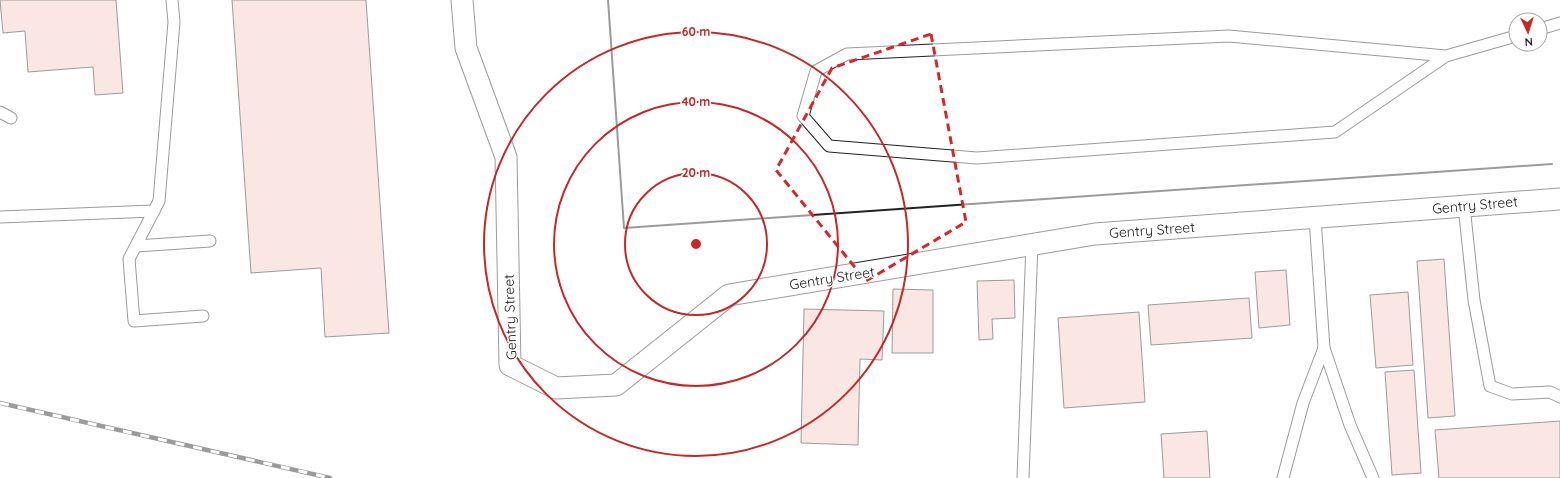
<svg xmlns="http://www.w3.org/2000/svg" width="1560" height="478" font-family="Quicksand,sans-serif">
	<rect width="100%" height="100%" fill="#fff"/>
	<g fill="#f3c9c0" stroke="#222">
		<polygon points="0,0 116,0 123,93 95,95 93,67 28,72 25,31 3,33"/>
		<polygon points="232,0 366,0 389,333 325,337 321,268 251,273"/>
		<polygon points="1444,259 1455,416 1428,418 1417,261"/>
		<polygon points="1286,270 1290,325 1259,328 1255,272"/>
		<polygon points="1014,280 1015,318 992,319 993,339 979,340 977,281"/>
		<polygon points="893,289 933,290 933,353 892,353"/>
		<polygon points="1408,292 1413,365 1376,368 1370,295"/>
		<polygon points="1249,298 1252,338 1151,345 1148,305"/>
		<polygon points="804,309 884,311 882,360 860,359 858,445 801,443"/>
		<polygon points="1139,312 1145,402 1064,408 1058,318"/>
		<polygon points="1414,370 1421,473 1392,475 1385,372"/>
		<polygon points="1560,421 1560,478 1439,478 1435,430"/>
		<polygon points="1207,431 1210,478 1164,478 1161,434"/>
	</g>
	<g fill="none" stroke-linecap="round" stroke-linejoin="round">
		<defs>
			<g id="service">
				<polyline points="172,0 174,22 159,201 129,259 134,321 203,316"/>
				<polyline points="1540,29 1560,23"/>
				<polyline points="1446,56 1229,36 847,54 816,71 803,116 829,146 977,158 1335,132 1446,56 1516,36"/>
				<polyline points="0,112 11,118"/>
				<polyline points="1464,206 1474,300 1490,386 1512,394 1550,392 1560,397"/>
				<polyline points="0,217 154,211"/>
				<polyline points="1315,218 1324,348 1350,425 1373,478"/>
				<polyline points="136,246 210,241"/>
				<polyline points="1023,478 1032,244"/>
				<polyline points="1283,478 1303,403 1324,348"/>
			</g>
			<polyline id="minor" points="462,0 466,48 506,157 510,365 556,388 616,385 729,295 1095,234 1560,199"/>
		</defs>
		<use href="#service" stroke="#222" stroke-width="13"/>
		<use href="#minor" stroke="#222" stroke-width="23"/>
		<use href="#service" stroke="#fff" stroke-width="11"/>
		<use href="#minor" stroke="#fff" stroke-width="21"/>
		<defs>
			<polyline id="rail" points="0,403 330,478"/>
		</defs>
		<use href="#rail" stroke="#222" stroke-width="4.5"/>
		<use href="#rail" stroke="#fff" stroke-width="3" stroke-dasharray="9" stroke-linecap="butt"/>
		<polyline stroke="#222" stroke-width="2" points="608,0 624,228 1552,164"/>
	</g>
	<path d="M0 0H1560V478H0ZM931 34 966 222 866 281 776 170 832 68Z" fill="#fff" fill-opacity=".55" fill-rule="evenodd"/>
	<path fill="none" stroke="#d62828" stroke-width="3" stroke-dasharray="8 5" stroke-linejoin="round" d="M931 34 966 222 866 281 776 170 832 68Z"/>
	<g fill="none" stroke="#c62828" stroke-width="2">
		<circle cx="696" cy="244" r="71"/>
		<circle cx="696" cy="244" r="142"/>
		<circle cx="696" cy="244" r="212"/>
	</g>
	<g text-anchor="middle" dominant-baseline="central" stroke-width="3" stroke-linejoin="round" paint-order="stroke">
		<g font-size="14" fill="#222" stroke="#fff">
			<text transform="translate(1475 205) rotate(-5)">Gentry Street</text>
			<text transform="translate(1152 230) rotate(-4)">Gentry Street</text>
			<text transform="translate(832 278) rotate(-9)">Gentry Street</text>
			<text transform="translate(510 317) rotate(-92)">Gentry Street</text>
		</g>
	</g>
	<circle cx="696" cy="244" r="6" fill="#c62828" stroke="#fff" stroke-width="2"/>
	<g font-size="12" text-anchor="middle" font-weight="bold" fill="#c62828" stroke="#fff" stroke-width="3" stroke-linejoin="round" paint-order="stroke">
		<text x="696" y="36">60 m</text>
		<text x="696" y="106">40 m</text>
		<text x="696" y="177">20 m</text>
	</g>
	<g transform="translate(1528 32) rotate(176)"><circle r="19" fill="#ffffff" stroke="#a7a7a7"/>
	<path d="M0-3L7 15L0 10L-7 15Z" fill="#c62828"/>
	<text y="-6" font-size="11" font-weight="bold" text-anchor="middle" fill="#222222">N</text>
	</g>
</svg>
